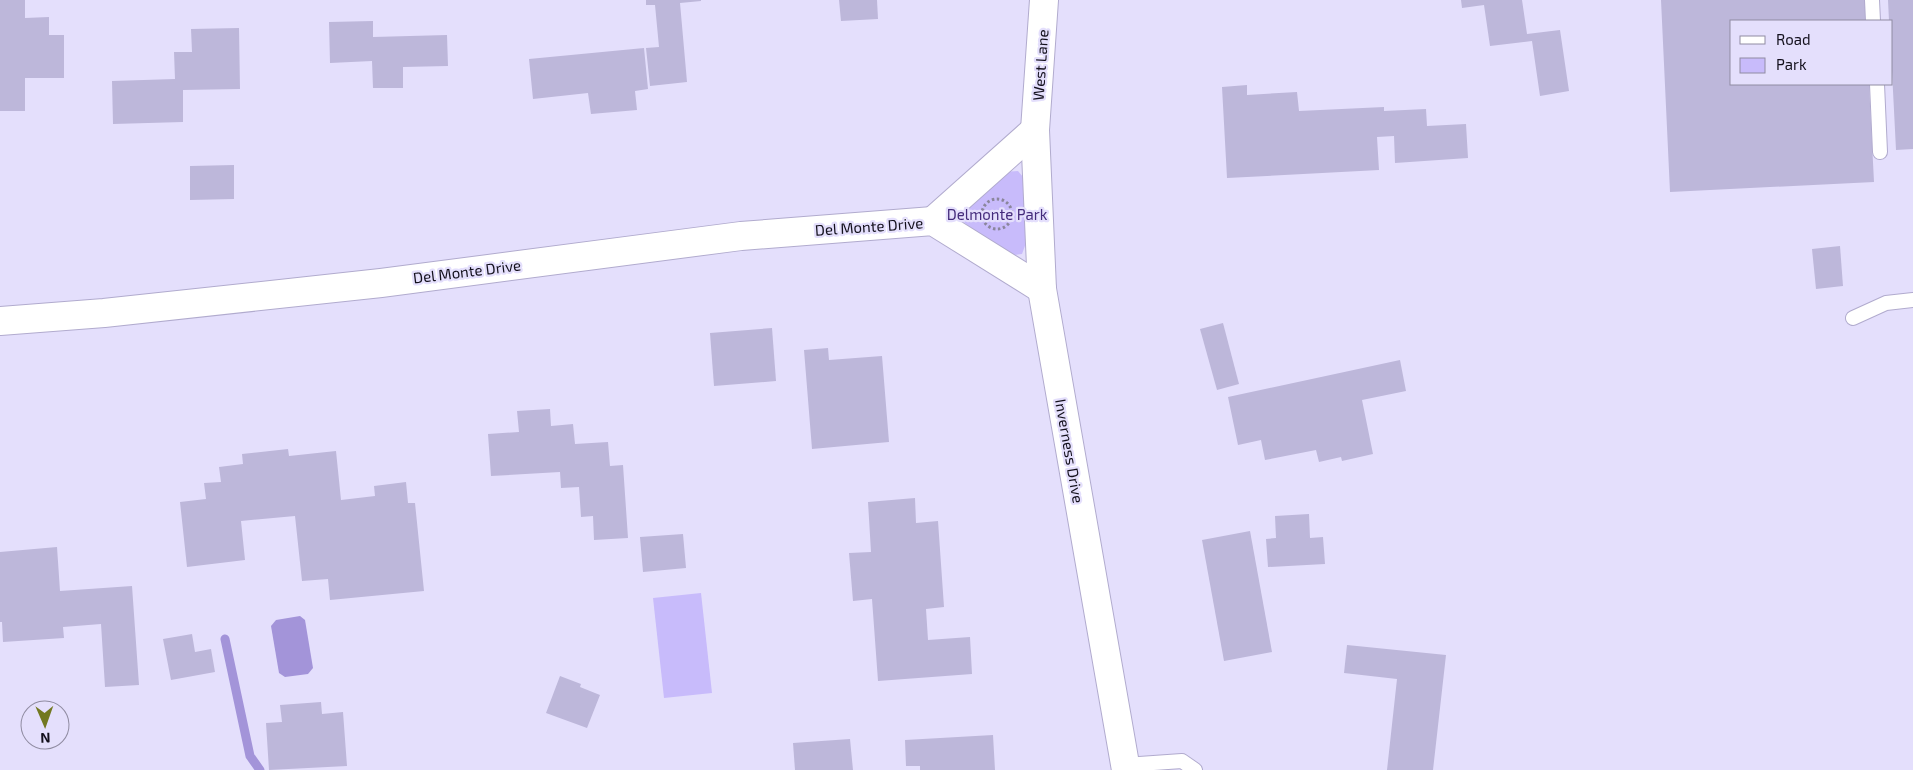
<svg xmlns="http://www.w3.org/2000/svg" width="1913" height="770" font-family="'Exo 2',sans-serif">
	<rect width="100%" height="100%" fill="#e4dffc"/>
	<g fill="#c8bbfb">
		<path d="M1018 171 1023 177 1026 243 1022 254 1008 256C992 243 974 233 960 218L961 209 1004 172Z"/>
		<polygon points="701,593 712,693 664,698 653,598"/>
	</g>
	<polygon fill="#a394d9" points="300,616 305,620 313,668 308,674 285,677 279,673 271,626 276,620"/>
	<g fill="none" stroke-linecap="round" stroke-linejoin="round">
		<polyline stroke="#a394d9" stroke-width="9" points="225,639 250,756 260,770"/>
	</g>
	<g fill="#bdb7da">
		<polygon points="0,0 25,0 25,18 49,17 49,35 64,35 64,78 25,78 25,111 0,111"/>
		<polygon points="646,0 701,0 701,1 680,3 687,82 650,86 646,48 659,47 655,5 646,5"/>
		<polygon points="839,0 877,0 878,19 841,21"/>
		<polygon points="1461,0 1522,0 1527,34 1560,30 1569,91 1540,96 1532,41 1490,46 1484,5 1462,8"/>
		<polygon points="1661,0 1865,0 1866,21 1732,21 1732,84 1869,84 1874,182 1670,192"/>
		<polygon points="1888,0 1913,0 1913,149 1896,150 1892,71 1892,21 1889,21"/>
		<polygon points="373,21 373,37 447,35 448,66 403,67 403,88 373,88 372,61 330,63 329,22"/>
		<polygon points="239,28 240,89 183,90 183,122 113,124 112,81 175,79 174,52 192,52 191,29"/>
		<polygon points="644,48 648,89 635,91 637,110 591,114 588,93 533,99 529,59"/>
		<polygon points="1247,85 1247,95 1297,92 1299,111 1384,107 1384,111 1426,109 1427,126 1466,124 1468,158 1395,163 1394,136 1377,137 1379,170 1227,178 1222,87"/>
		<polygon points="234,165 234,199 190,200 190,166"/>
		<polygon points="1840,246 1843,286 1816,289 1812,249"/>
		<polygon points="1223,323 1239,384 1217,390 1200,329"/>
		<polygon points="772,328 776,381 714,386 710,333"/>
		<polygon points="828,348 829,360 882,356 889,442 812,449 804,350"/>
		<polygon points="1400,360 1406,391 1362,400 1373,454 1342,461 1341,457 1319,462 1316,450 1265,460 1261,440 1238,445 1228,397"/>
		<polygon points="550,409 551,426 573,424 575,444 608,442 610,466 623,465 628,538 594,540 593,516 581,517 579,487 561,488 560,472 491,476 488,434 519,432 517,411"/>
		<polygon points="288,449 289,456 336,451 341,500 375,496 374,486 406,482 408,503 415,503 424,591 330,600 328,579 302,581 295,516 241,521 245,560 187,567 180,502 206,499 204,483 221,482 219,467 243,464 242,454"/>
		<polygon points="915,498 916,523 938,521 944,607 926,609 928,640 970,637 972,674 878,681 872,599 853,601 849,553 871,552 868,502"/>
		<polygon points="1309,514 1310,538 1323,537 1325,564 1268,567 1266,539 1276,538 1275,516"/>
		<polygon points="1250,531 1272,652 1224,661 1202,540"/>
		<polygon points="683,534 686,568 643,572 640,537"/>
		<polygon points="57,547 60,591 132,586 139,685 105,687 101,624 63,627 64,638 3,642 2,622 0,622 0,552"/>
		<polygon points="192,634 195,652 211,649 215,672 171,680 163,639"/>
		<polygon points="1347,645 1446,655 1433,770 1387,770 1397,679 1344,673"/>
		<polygon points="560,676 581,684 580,687 600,695 587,728 546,713"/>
		<polygon points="321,702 322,714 343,712 347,766 269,770 266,723 282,722 280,705"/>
		<polygon points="993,735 995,770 920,770 920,766 906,766 905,740"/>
		<polygon points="850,739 853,770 795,770 793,743"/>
	</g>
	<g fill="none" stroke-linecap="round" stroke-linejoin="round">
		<defs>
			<g id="service">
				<polyline points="1872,0 1873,21"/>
				<polyline points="1877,84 1880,152"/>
				<polyline points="1853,318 1886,303 1913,300"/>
				<polyline points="1125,765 1182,761 1195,770"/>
			</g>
			<g id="minor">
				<polyline points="1044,0 1035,130 1042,289 1126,770"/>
				<polyline points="933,221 1035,130"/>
				<polyline points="0,321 104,313 381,283 741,236 933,221 1042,289"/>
			</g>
		</defs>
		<use href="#service" stroke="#b1abce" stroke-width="16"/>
		<use href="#minor" stroke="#b1abce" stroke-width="30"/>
		<circle stroke="#8b869c" stroke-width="3" stroke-dasharray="2.5 2.5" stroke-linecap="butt" cx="997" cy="214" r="15"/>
		<use href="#service" stroke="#fff" stroke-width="14"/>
		<use href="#minor" stroke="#fff" stroke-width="28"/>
	</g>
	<g text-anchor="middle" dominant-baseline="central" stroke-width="4.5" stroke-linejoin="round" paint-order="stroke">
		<g font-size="15" fill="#13101c" stroke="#e4dffc">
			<text transform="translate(1040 65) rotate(-86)">West Lane</text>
			<text transform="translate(869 226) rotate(-4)">Del Monte Drive</text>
			<text transform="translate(467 271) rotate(-7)">Del Monte Drive</text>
			<text transform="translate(1070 451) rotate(80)">Inverness Drive</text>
		</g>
		<g font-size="15" fill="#442b7b" stroke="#e4dffc">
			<text x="997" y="214">Delmonte Park</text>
		</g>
	</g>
	<rect x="1730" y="20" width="162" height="65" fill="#e4dffc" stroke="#908ca2"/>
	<rect x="1740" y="36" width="25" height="8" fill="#ffffff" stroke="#908ca2"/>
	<text x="1776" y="45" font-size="15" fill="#13101c">Road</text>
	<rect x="1740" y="58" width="25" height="15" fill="#c8bbfb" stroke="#908ca2"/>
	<text x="1776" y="70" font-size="15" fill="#13101c">Park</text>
	<g transform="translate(45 725) rotate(178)"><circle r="24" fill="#e4dffc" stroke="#908ca2"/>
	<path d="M0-4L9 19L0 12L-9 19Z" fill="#727821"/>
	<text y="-8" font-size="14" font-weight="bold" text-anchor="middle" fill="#13101c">N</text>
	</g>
</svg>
